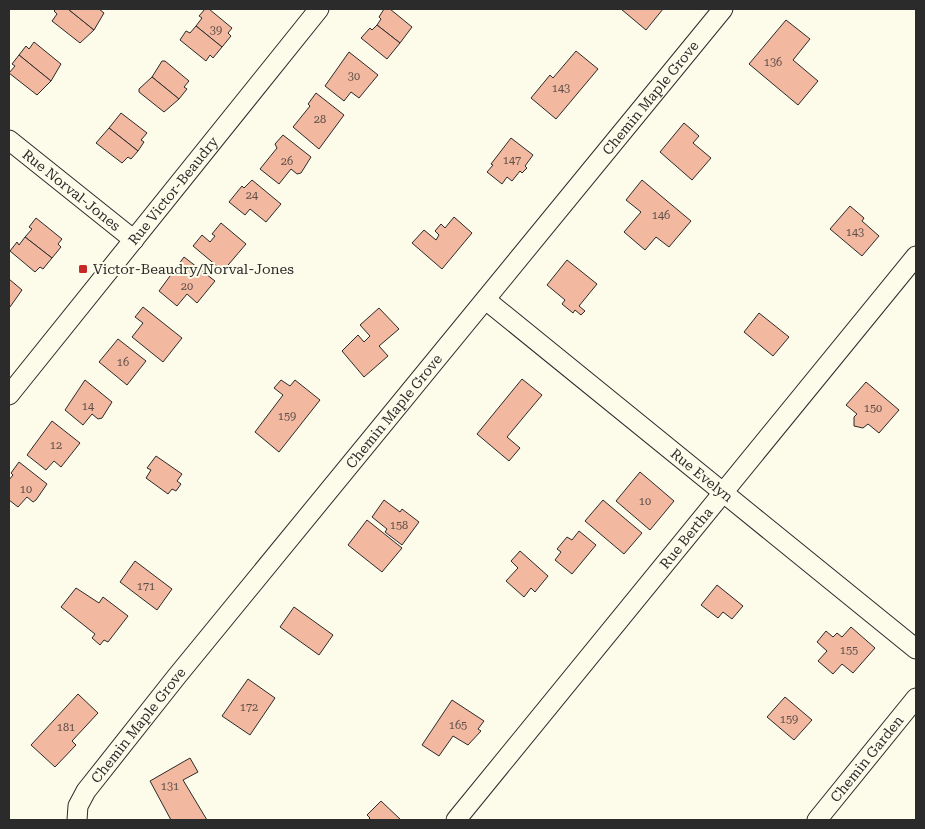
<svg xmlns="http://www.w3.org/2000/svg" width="925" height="829" font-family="'Roboto Serif',serif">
	<rect width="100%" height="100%" fill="#fdfbea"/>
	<g fill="#f2b8a0" stroke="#2b2b2b">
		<polygon points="56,9 68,9 94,30 80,43 52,21 57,14 54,11"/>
		<polygon points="68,9 99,9 104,13 94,30"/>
		<polygon points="205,9 209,9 232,28 228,33 231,36 222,47 196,26 202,18 199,16"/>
		<polygon points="384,9 390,9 412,27 400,43 377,25 381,19 379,17"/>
		<polygon points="621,9 663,9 646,30"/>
		<polygon points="786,20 810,39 793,60 818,81 798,105 749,64"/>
		<polygon points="377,25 400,43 387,59 361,38 370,28 372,30"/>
		<polygon points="196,26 222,47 213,58 210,55 206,61 180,40 186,31 190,33"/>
		<polygon points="34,42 61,64 51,81 19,55 26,46 29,49"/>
		<polygon points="576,51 598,69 556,119 531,98 550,75 553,78"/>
		<polygon points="349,52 378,75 359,98 351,92 344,101 325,86"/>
		<polygon points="19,55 51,81 37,95 9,73 15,66 12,64"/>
		<polygon points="162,61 165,61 189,81 184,87 187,89 179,99 152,77"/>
		<polygon points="152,77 179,99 164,112 139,92 139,89"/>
		<polygon points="316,93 344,115 319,149 293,127 310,106 308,104"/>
		<polygon points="121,113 147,133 141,140 144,142 138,151 109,128"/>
		<polygon points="684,123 699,136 693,143 711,158 692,180 660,152"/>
		<polygon points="109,128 138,151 131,159 128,157 122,163 96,143"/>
		<polygon points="283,135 311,157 301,173 297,174 291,169 279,184 260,169 277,148 275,144"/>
		<polygon points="511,138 533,155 525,166 527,168 522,173 520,171 512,181 507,177 502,184 487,172 493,165 491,164"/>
		<polygon points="252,180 281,204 266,222 250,209 245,215 229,202 242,186 244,188"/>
		<polygon points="642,180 691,221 669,247 656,237 645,250 624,232 641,212 626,200"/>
		<polygon points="850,206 864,218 862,221 879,236 862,256 830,229"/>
		<polygon points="454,217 472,233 442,269 412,243 424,230 436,240 439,235 435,231 441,224 445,228"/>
		<polygon points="36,218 62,239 58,244 61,247 52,258 25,237 32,229 29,227"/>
		<polygon points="221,223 246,244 223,271 193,246 202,235 210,242 215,236 212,234"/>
		<polygon points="25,237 52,258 43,269 40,267 35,272 10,251 17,242 19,245"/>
		<polygon points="184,257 215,281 197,303 187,294 177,306 159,291"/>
		<polygon points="567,260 597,284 579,306 585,311 581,315 575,310 573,313 562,304 565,300 547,285"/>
		<polygon points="9,279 22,290 10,307 9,306"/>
		<polygon points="143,307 182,338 163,362 132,337 143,323 135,317"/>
		<polygon points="379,308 399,329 379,346 388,356 364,377 342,351 358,335 364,342 370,336 360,325"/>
		<polygon points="759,313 789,337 773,356 744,332"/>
		<polygon points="118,339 146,361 127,385 99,362"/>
		<polygon points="522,379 542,395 507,437 520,448 509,461 477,434"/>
		<polygon points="85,380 112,402 102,418 98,419 92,414 83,425 65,410"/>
		<polygon points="281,380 290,386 295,380 320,400 279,452 255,432 283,395 274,388"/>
		<polygon points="866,382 899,410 879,433 868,424 863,428 854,426 854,417 857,414 846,405"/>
		<polygon points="52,421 80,443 61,467 54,461 46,470 27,455"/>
		<polygon points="156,456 182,474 177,481 181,484 176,491 172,489 168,494 146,478 151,470 147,468"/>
		<polygon points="19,462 47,484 36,500 33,502 27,497 18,507 9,500 9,480 13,475 11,473"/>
		<polygon points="640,472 674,501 650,530 616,501"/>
		<polygon points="384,500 400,512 402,509 419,522 402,545 385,532 387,529 372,517"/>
		<polygon points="603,500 642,533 624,554 585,521"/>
		<polygon points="367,520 402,548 382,572 348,545"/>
		<polygon points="579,531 596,545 572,574 555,560 561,552 557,549 567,537 572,540"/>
		<polygon points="520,551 548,576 535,592 531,588 524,597 506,581 518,568 511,561"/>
		<polygon points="135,561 172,589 157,610 120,582"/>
		<polygon points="717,585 743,606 732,619 723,612 718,618 701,605"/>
		<polygon points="76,588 99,603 103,597 128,616 108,642 104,640 100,645 92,638 95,634 61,607"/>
		<polygon points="294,607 333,635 319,655 280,627"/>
		<polygon points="851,627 875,648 853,673 842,664 833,674 818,661 827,651 817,642 826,631 833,637 837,633 842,637"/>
		<polygon points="248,679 275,698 250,735 222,716"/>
		<polygon points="78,694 98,713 72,741 76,745 55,767 31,745"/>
		<polygon points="785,697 812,720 794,740 767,717"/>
		<polygon points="452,700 484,721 478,729 481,731 468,745 453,736 439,756 422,745"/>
		<polygon points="190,758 198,772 183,780 207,820 171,820 150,781"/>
		<polygon points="381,801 401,820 368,820 370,818 367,815"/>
	</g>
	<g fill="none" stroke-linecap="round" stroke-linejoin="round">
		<defs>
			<g id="minor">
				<path id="s1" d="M9 140 134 240"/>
				<path id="s2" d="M486 300 916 649"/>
				<path id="s3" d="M9 395 319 9"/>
				<path id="s4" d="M77 820 78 806 86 791 177 676 723 9"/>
				<path id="s5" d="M456 820 916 256"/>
				<path id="s6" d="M817 820 916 698"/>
			</g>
		</defs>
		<use href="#minor" stroke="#2b2b2b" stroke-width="21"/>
		<use href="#minor" stroke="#fdfbea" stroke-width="19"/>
	</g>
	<rect fill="#c62828" stroke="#fdfbea" stroke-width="2" x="78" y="264" width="10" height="10" rx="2.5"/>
	<g text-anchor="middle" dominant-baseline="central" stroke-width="4" stroke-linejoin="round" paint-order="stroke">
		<g font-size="11" fill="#5d4e48">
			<text x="216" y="30">39</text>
			<text x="773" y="62">136</text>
			<text x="354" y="76">30</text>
			<text x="561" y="88">143</text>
			<text x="320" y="119">28</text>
			<text x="512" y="160">147</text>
			<text x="287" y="161">26</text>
			<text x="252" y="195">24</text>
			<text x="661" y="215">146</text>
			<text x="855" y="232">143</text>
			<text x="187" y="286">20</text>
			<text x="123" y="362">16</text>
			<text x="88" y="406">14</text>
			<text x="873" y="408">150</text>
			<text x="287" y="416">159</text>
			<text x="56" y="445">12</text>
			<text x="26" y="489">10</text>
			<text x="645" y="501">10</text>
			<text x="399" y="525">158</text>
			<text x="146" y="586">171</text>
			<text x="849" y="650">155</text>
			<text x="249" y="707">172</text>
			<text x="789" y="719">159</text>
			<text x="458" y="725">165</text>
			<text x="66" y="727">181</text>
			<text x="170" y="786">131</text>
		</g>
		<g font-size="14" fill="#2b2b2b" stroke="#fdfbea">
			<text stroke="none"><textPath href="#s4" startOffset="925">Chemin Maple Grove</textPath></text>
			<text stroke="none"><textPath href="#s1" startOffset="80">Rue Norval-Jones</textPath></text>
			<text stroke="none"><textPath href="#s3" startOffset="262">Rue Victor-Beaudry</textPath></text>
			<text stroke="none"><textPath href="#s4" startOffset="520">Chemin Maple Grove</textPath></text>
			<text stroke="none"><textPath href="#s2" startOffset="278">Rue Evelyn</textPath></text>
			<text stroke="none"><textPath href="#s5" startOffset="364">Rue Bertha</textPath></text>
			<text stroke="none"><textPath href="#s4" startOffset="115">Chemin Maple Grove</textPath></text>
			<text stroke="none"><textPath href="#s6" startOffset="79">Chemin Garden</textPath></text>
		</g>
		<g font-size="14" fill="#2b2b2b" stroke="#fdfbea" text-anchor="start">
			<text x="93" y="269">Victor-Beaudry/Norval-Jones</text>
		</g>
	</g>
	<rect width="925" height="829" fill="none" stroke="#2b2b2b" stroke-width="20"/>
</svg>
